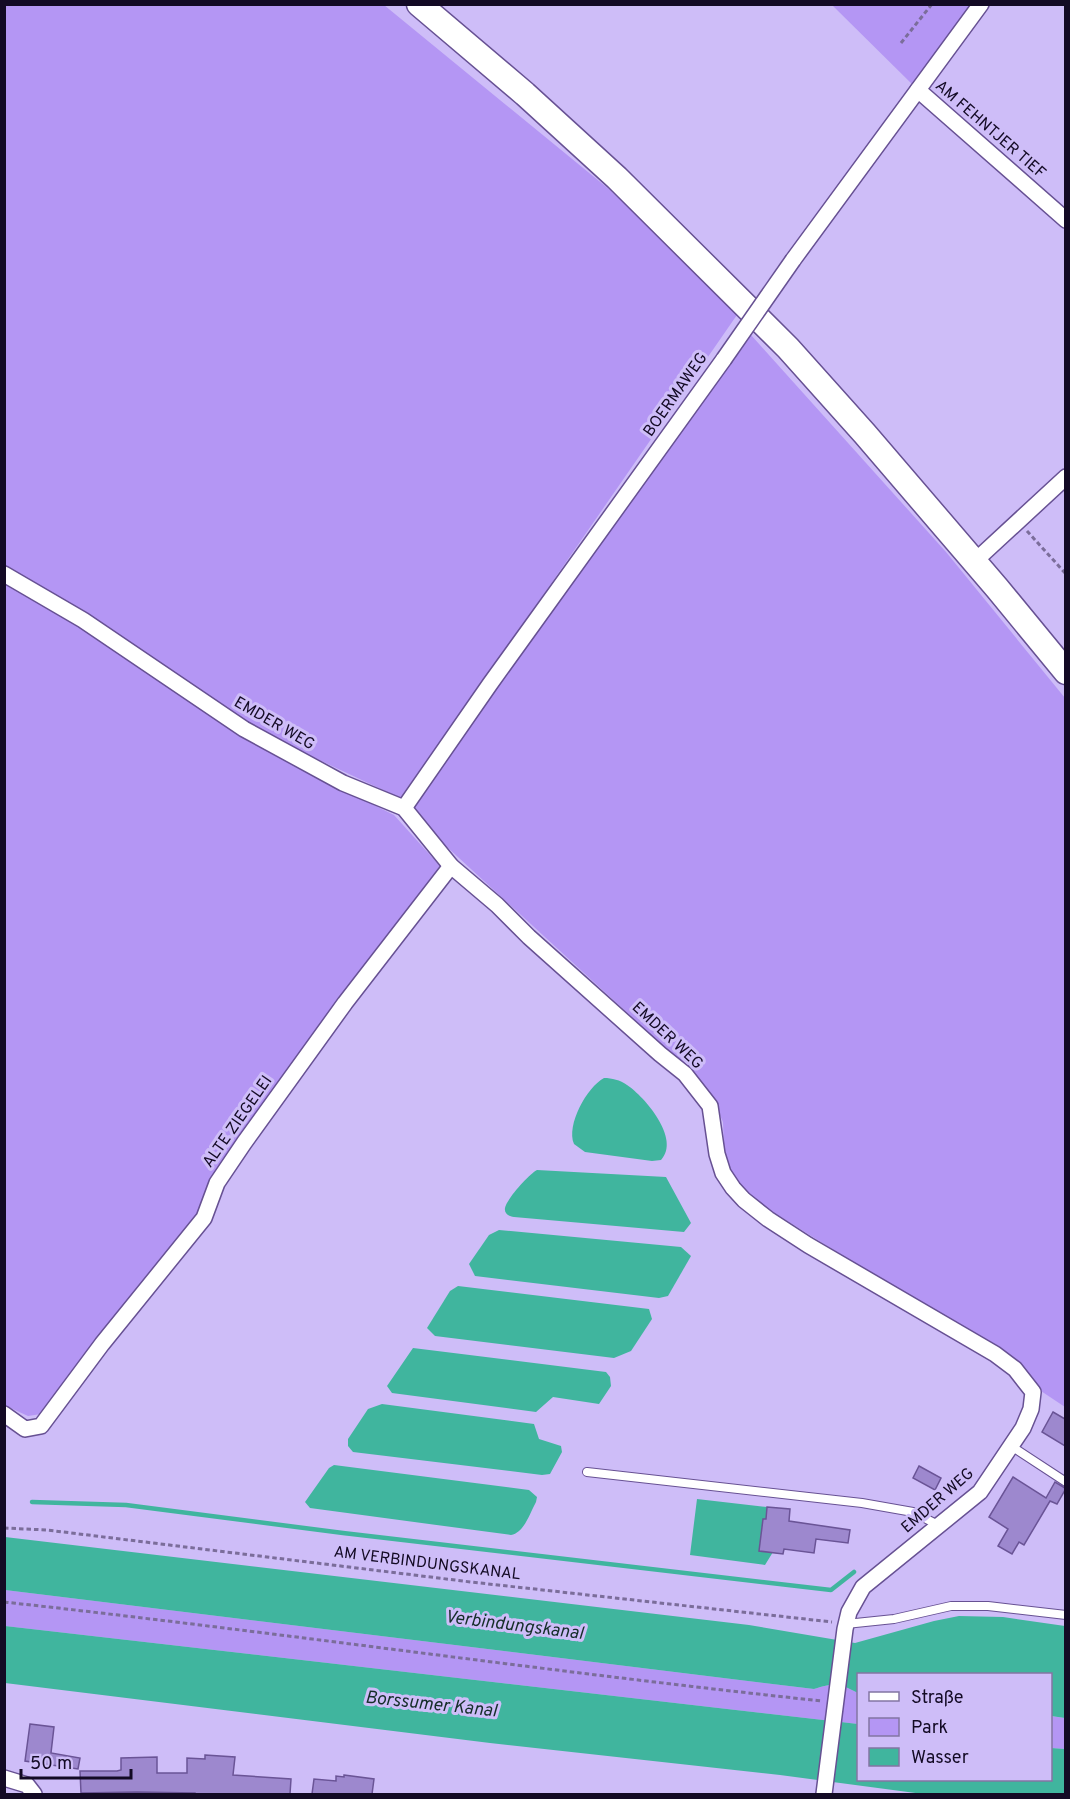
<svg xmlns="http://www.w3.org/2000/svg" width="1070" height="1799" font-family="Overpass,sans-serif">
	<rect width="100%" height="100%" fill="#cebdf8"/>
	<g fill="#b496f4">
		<polygon points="4,5 384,5 610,190 739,312 499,659 400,798 247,726 22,575 5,567"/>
		<polygon points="832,5 980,5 918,90"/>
		<polygon points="751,335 946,552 1065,698 1065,1407 1041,1391 1021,1367 749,1197 732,1175 724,1150 723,1122 708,1090 698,1078 408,811"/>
		<polygon points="4,581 81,625 240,734 297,767 394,815 440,866 212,1178 197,1215 41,1414 28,1416 4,1405"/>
		<path d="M5 1590 814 1689C836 1682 838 1683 858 1693V1724L5 1626Z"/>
		<polygon points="1050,1716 1065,1718 1065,1749 1051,1748"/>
	</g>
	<g fill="#40b59e">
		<path d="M604 1078C612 1078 620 1080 627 1085 645 1097 681 1139 661 1160L652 1161 585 1152 574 1144C566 1125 587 1087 604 1078Z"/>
		<path d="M537 1170 666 1177 691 1223 684 1232 514 1217C509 1216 504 1214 505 1208 506 1200 529 1174 537 1170Z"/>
		<polygon points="499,1230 681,1247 691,1256 668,1296 659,1298 475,1276 469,1264 489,1235"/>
		<polygon points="458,1286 649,1309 652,1319 631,1351 614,1358 435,1336 427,1328 450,1291"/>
		<polygon points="413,1348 606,1372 610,1377 611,1386 599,1404 553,1397 536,1412 392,1393 387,1386"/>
		<polygon points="382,1404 534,1424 539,1439 561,1446 562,1452 550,1474 542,1475 353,1452 348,1446 348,1439 368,1409"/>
		<path d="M334 1465 529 1490 537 1497 536 1502C530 1513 524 1533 511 1535L310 1508 305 1502 329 1468Z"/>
		<polygon points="697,1499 767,1507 766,1519 763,1519 759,1550 773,1552 765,1565 690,1555"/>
		<path d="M5 1537 749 1625 855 1643 934 1621 959 1616 1003 1617 1065 1626V1718L1051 1716 1050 1674H858V1693C838 1683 836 1682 814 1689L5 1590Z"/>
		<polygon points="5,1626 858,1724 858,1780 1050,1780 1051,1748 1065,1749 1065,1794 923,1794 780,1775 490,1743 5,1683"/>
	</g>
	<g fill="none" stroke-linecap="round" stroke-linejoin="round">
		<polyline stroke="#40b59e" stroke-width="4.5" points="32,1502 126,1505 343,1533 831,1590 854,1572"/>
	</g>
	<g fill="#9d88ce" stroke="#6a5496" stroke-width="1.5">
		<polygon points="1053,1412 1065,1419 1065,1446 1042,1432"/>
		<polygon points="919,1466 941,1478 935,1490 913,1478"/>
		<polygon points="1013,1477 1046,1498 1055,1482 1065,1488 1065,1490 1057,1504 1050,1501 1024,1545 1019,1542 1012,1554 998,1546 1008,1529 989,1517"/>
		<polygon points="767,1507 790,1509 789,1521 850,1530 848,1543 816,1539 814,1553 784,1549 783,1554 759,1551 763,1519 766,1519"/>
		<polygon points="30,1724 54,1727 51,1753 80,1758 78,1769 25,1761"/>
		<polygon points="205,1755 235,1757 233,1775 291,1779 290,1794 195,1794 195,1793 137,1792 81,1793 80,1771 117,1771 121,1770 121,1758 157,1757 157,1773 187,1773 187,1758 205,1759"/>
		<polygon points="344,1775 374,1779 372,1794 312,1794 314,1779 336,1781 336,1776 344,1777"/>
	</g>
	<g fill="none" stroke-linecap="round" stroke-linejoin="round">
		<defs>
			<g id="service">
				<polyline points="1011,1446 1066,1482"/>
				<polyline points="587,1472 862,1503 913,1512 940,1526"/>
				<polyline points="846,1624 894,1619 951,1606 988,1606 1066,1615"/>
			</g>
			<g id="minor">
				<polyline points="918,90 1066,220"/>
				<polyline points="793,260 981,4"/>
				<polyline points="974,562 1066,477"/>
				<polyline points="4,574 83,620 244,729 343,783 404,808 451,866 497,905 529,937 660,1054 685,1074 710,1106 717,1154 723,1173 733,1188 744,1200 768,1219 808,1245 995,1354 1015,1369 1033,1392 1031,1409 1023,1428 980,1492 863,1587 849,1612 845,1629 824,1794"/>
				<polyline points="404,808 490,684 724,359"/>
				<polyline points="4,1414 25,1429 41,1426 102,1344 204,1218 217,1183 244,1143 345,1003 451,866"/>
				<polyline points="4,1778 27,1785 34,1794"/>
			</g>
			<polyline id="primary" points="419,4 525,94 617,178 788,348 865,434 997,588 1066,672"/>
		</defs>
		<use href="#service" stroke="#675193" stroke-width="10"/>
		<use href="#minor" stroke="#675193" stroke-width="18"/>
		<use href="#primary" stroke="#675193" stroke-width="27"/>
		<g stroke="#7b6d9a" stroke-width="3" stroke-dasharray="4.5 3" stroke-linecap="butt">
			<polyline points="901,43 932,4"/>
			<polyline points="1027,531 1066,574"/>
			<polyline points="4,1528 47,1530 471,1582 832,1622"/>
			<path d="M4 1602C277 1632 549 1672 822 1701"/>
		</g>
		<use href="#service" stroke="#fff" stroke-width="8"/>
		<use href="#minor" stroke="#fff" stroke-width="15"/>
		<use href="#primary" stroke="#fff" stroke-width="24"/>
		<defs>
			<polyline id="minor-bridge" points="724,359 793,260"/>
		</defs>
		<use href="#minor-bridge" stroke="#675193" stroke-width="18" stroke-linecap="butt"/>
		<use href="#minor-bridge" stroke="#fff" stroke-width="15"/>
	</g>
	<g text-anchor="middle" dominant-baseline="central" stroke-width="6" stroke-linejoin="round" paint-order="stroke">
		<g font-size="16" fill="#130a24" stroke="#cebdf8">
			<text transform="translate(990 130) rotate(41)">AM FEHNTJER TIEF</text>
			<text transform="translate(676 395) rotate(-55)">BOERMAWEG</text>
			<text transform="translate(274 724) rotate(30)">EMDER WEG</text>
			<text transform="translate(667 1036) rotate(43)">EMDER WEG</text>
			<text transform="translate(238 1122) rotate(-55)">ALTE ZIEGELEI</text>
			<text transform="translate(938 1501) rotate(-41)">EMDER WEG</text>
			<text transform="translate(427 1564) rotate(7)">AM VERBINDUNGSKANAL</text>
		</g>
		<g font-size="18" font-style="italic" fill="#152e29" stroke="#cebdf8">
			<text transform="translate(514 1626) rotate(7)">Verbindungskanal</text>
			<text transform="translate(431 1705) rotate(6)">Borssumer Kanal</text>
		</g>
	</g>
	<rect width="1070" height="1799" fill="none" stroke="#130a24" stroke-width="12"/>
	<rect x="857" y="1673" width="195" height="108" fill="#cebdf8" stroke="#8375a3" stroke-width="1.5"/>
	<rect x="869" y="1692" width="30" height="9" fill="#ffffff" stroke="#8375a3" stroke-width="1.5"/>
	<text x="911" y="1703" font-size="18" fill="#130a24">Straße</text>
	<rect x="869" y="1718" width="30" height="18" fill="#b496f4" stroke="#8375a3" stroke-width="1.5"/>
	<text x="911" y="1733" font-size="18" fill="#130a24">Park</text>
	<rect x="869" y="1748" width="30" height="18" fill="#40b59e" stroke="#8375a3" stroke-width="1.5"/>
	<text x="911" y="1763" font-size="18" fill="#130a24">Wasser</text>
	<path d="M21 1769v9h110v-9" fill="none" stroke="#130a24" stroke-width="3"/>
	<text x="30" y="1769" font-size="18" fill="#130a24" stroke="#cebdf8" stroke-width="4.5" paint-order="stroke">50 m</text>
</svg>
